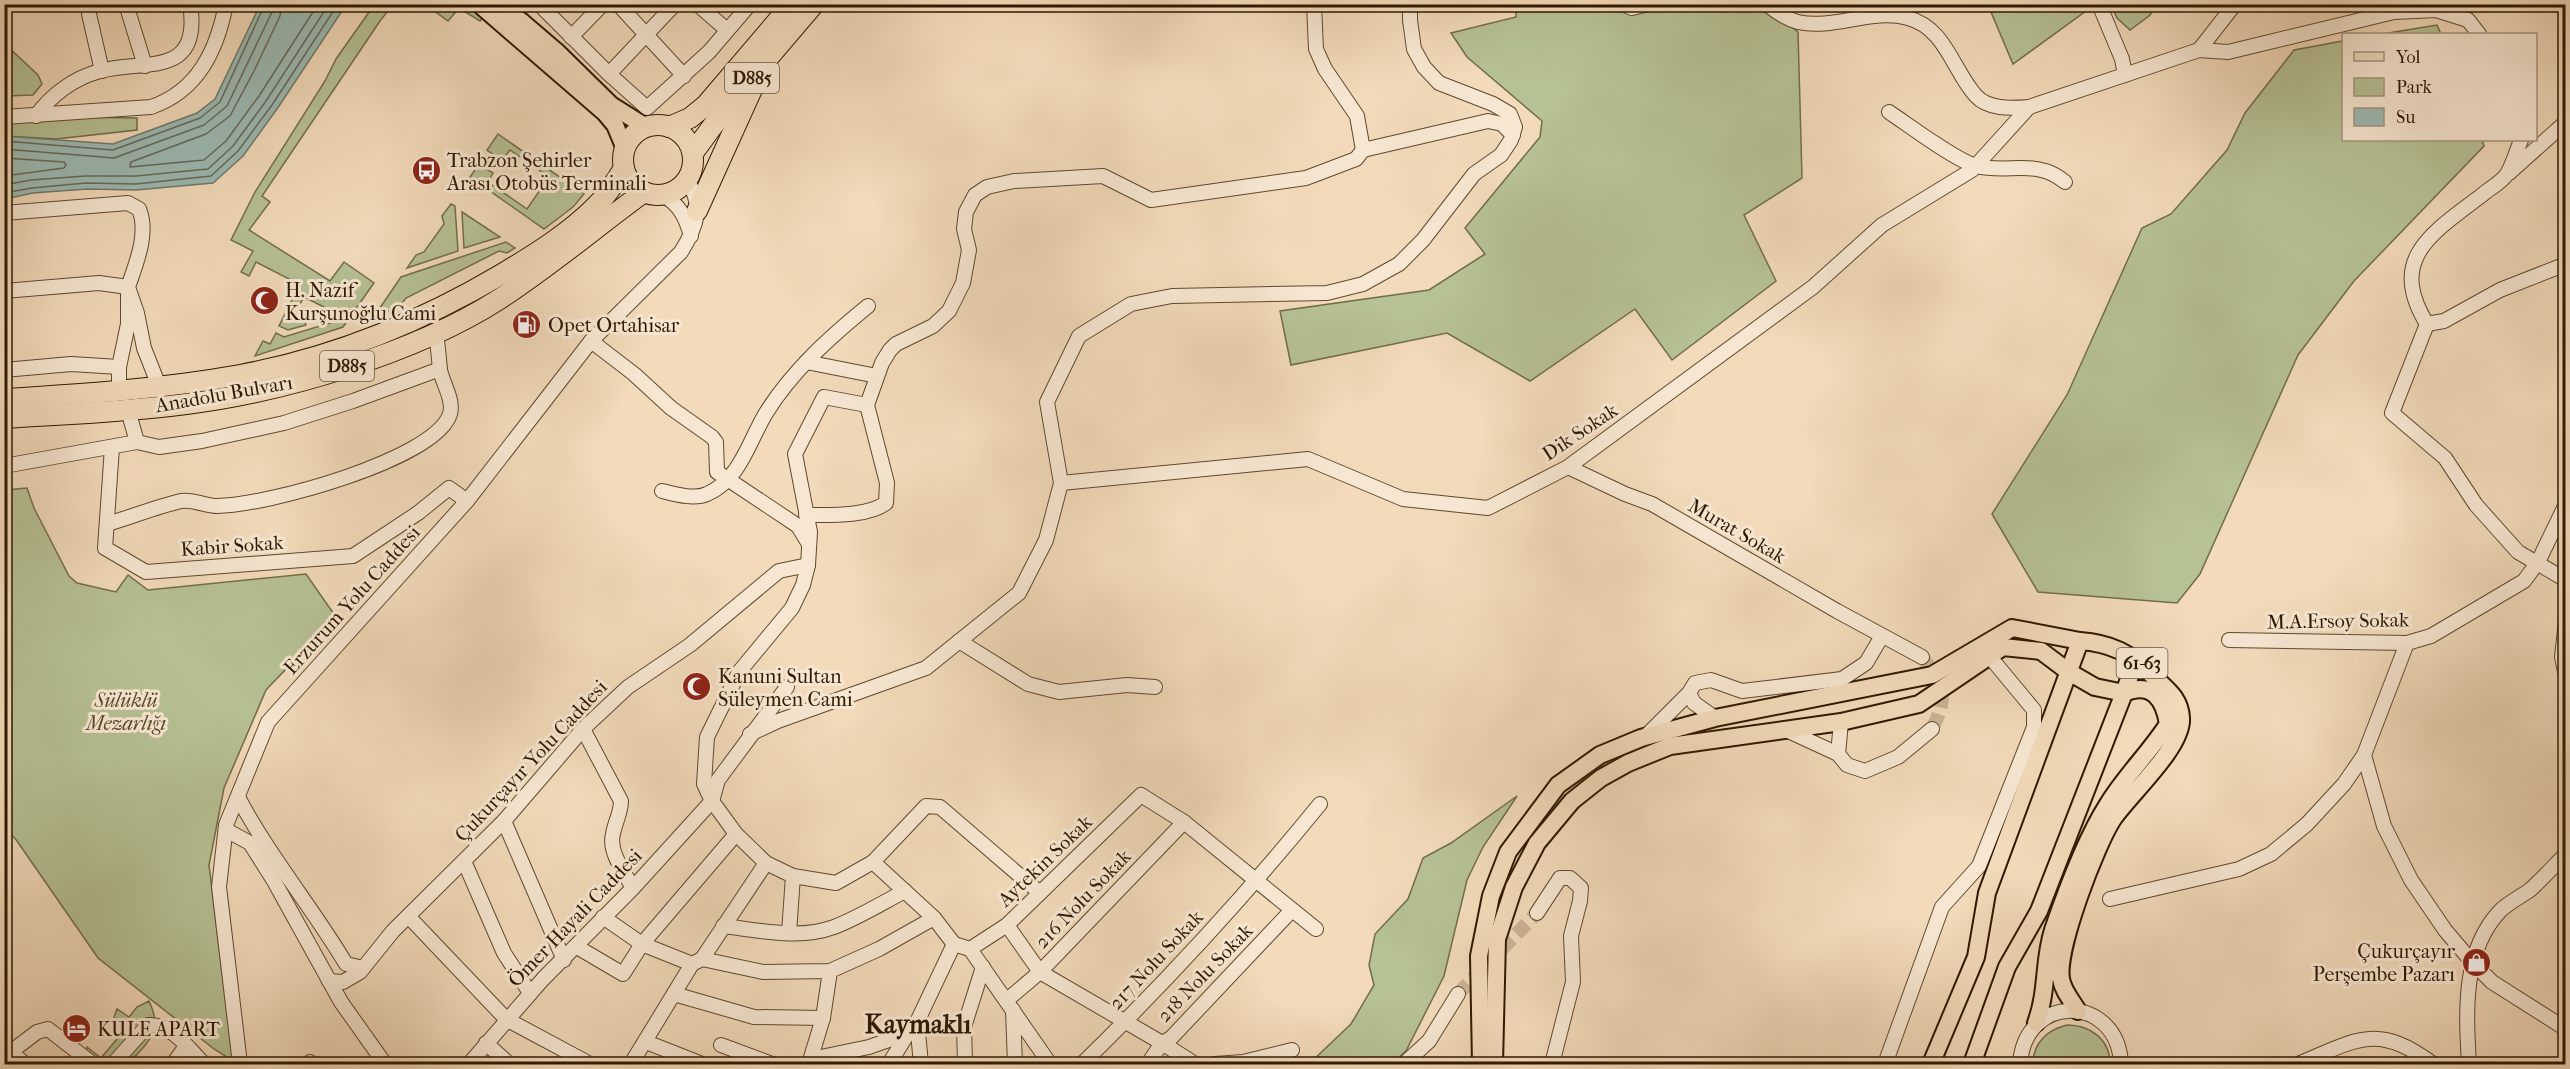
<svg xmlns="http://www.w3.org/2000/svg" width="2570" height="1069" font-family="'IM FELL French Canon',serif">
	<rect width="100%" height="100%" fill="#f2daba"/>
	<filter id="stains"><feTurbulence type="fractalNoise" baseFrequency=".00333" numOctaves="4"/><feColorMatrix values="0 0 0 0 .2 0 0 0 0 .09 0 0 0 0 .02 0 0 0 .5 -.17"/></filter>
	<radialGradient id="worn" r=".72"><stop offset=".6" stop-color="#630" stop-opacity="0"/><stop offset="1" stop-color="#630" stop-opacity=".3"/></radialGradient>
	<g fill="#b6c194" stroke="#726d4a" stroke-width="1.5">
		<polygon points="1516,4 1652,4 1663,10 1668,5 1763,5 1798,32 1802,178 1744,215 1776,281 1672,360 1635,309 1530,381 1447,333 1291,365 1280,311 1429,290 1485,254 1465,228 1540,137 1542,121 1467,57 1451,33 1516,17"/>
		<polygon points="374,5 403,5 387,12 380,21 262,196 270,202 249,230 330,281 344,262 374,283 343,327 255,356 263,341 270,344 276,333 284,337 330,323 330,317 324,313 324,307 304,297 296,311 303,315 306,325 288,330 279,326 295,294 290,291 295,282 256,262 249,276 241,272 253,251 231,240 255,192 325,81 336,59"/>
		<polygon points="437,5 465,5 482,18 480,21 459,8 448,21 433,10"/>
		<polygon points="1988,5 2083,5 2086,11 2013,64"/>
		<polygon points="2111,5 2158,5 2149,16 2130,30 2117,18"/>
		<polygon points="2437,25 2441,34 2382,34"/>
		<polygon points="2343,41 2344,140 2482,140 2484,146 2354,281 2298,355 2200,574 2177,603 2038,592 1992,514 2067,395 2142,228 2171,214 2227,150 2245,113 2294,50"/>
		<polygon points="4,43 38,75 42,84 33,95 5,96"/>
		<polygon points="5,116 137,118 137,130 56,139 5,136"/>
		<polygon points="498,134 584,194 573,207 544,229 470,177 479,164 493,173 488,182 527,209 549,177 510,150 501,161 487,150"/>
		<polygon points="451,204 455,206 458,251 407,268 416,255 424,252 444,224 442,216"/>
		<polygon points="462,212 500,237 464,248"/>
		<polygon points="506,242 515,248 507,253 499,251 406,298 399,307 373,318 401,277"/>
		<polygon points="27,488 34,508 69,576 77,583 116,592 128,575 148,590 306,574 336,617 266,690 224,788 209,865 233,1061 214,1049 98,958 17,841 5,827 5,490"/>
		<polygon points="1517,796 1483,847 1467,880 1444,976 1406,1051 1391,1064 1309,1064 1351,1024 1374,985 1369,965 1375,934 1408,899 1423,858 1451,843"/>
		<path d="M149 1001C164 1032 148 1042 128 1064H84L87 1047 101 1058 122 1033 112 1023 117 1009 129 1017 137 1007Z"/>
		<path d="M2067 1025C2090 1025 2110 1039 2110 1064H2033C2033 1043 2047 1030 2067 1025Z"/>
	</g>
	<polygon fill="#9cbab4" stroke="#707a6c" stroke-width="1.5" points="260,5 346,5 277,109 243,156 213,183 136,190 87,189 33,193 5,199 5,136 113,144 197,113 215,99"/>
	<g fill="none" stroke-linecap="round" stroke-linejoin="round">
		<g stroke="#656a5a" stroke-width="1.5">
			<polyline points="282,4 280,16 255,69 230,116 206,134 131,162 130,167 204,160 226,141 259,96 318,4"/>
			<polyline points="4,141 113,150 200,118 220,102 265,4"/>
			<polyline points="4,149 114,158 204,125 227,106 272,12 273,4"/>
			<polyline points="4,158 64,162 66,165 64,168 4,176"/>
			<polyline points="4,185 31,180 85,176 136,176 208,169 233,146 266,101 329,4"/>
			<polyline points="4,193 32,188 86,183 136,184 211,176 238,151 272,105 338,4"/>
		</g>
		<g stroke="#cbb395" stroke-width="14" stroke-dasharray="14 7" stroke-linecap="butt">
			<path d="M1922 657C1943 685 1949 696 1932 729"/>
			<polyline points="1458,994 1537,913"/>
		</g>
		<defs>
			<g id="minor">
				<polyline points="126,4 145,66"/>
				<polyline points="539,4 609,74 647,108 709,52 750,4"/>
				<polyline points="618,4 684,76"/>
				<polyline points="697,4 727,30"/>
				<polyline points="1623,4 1632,8 1648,4"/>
				<path d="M1766 4C1776 11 1786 19 1798 22 1834 30 1872 8 1908 18 1946 28 1953 71 1976 96 1989 110 2012 108 2029 107L2199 50 2228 52 2394 12 2436 10 2468 20 2479 34"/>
				<polyline points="2099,4 2122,59 2125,75"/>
				<polyline points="89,14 102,71"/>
				<polyline points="571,37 603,4"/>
				<polyline points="2199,50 2235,4"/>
				<polyline points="609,74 675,4"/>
				<path d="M1889 112C1910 126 1955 160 1976 166 2009 174 2037 158 2065 182"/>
				<path d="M36 116C51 95 74 78 100 71 144 59 202 79 190 4"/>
				<path d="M4 117 151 107C198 91 217 50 226 4"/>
				<polyline points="1363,150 1488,121 1502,124 1513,135"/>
				<polyline points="2509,173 2566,122"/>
				<path d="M663 195C680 205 686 218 691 236"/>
				<path d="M4 213 128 203 139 209C149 233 136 264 128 287L137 313 144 348 159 386"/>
				<polyline points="4,291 99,283 128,287 128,324 119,367 119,391"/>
				<polyline points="2427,324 2392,413 2445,458 2476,505 2518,552 2566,580"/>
				<path d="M2427 324C2386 258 2434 232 2482 195 2489 189 2502 182 2507 174 2513 164 2517 150 2521 140"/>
				<polyline points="2427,324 2444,321 2500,290 2566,264"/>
				<polyline points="591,341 634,374 671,408 712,437 716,442 717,472 798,526 809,544"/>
				<polyline points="806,362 877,376"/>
				<polyline points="4,370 71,364 119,367"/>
				<polyline points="867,405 824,397 795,454 810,532 808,565 803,585 792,608 739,672 707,737 704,784 712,801 736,834 766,863 793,876 836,883 873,862 934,918 954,944"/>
				<polyline points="137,442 159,447 202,441 284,423 353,401 440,369"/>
				<polyline points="112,447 105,548 146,572 353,556 418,513 449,488 467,501"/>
				<polyline points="4,466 137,442 128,410"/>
				<polyline points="1568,467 1625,494 1652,504 1837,611 1922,657"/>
				<polyline points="1061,483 1308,459 1403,499 1488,508 1568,467 1813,287 1882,225 1972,170 2029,107"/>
				<path d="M662 491C674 494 694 500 707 494 740 480 749 441 766 413 792 371 830 337 868 306"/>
				<path d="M806 515C829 515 867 517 886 503L887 483 867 405 882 363 890 350 896 344 933 326 949 311 963 283 969 250 964 229 966 212 975 195 987 187 1014 181 1103 176 1151 200 1306 178 1356 159 1363 150 1357 116 1325 69 1316 49 1314 4"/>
				<path d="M107 524C131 517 156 507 181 501 193 499 206 506 217 506 264 506 435 460 450 414 454 400 443 384 440 370 439 358 438 346 436 334"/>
				<polyline points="2566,621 2562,657 2566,676"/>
				<polyline points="2229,640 2407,643 2431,636 2524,581 2538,562 2566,504"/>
				<polyline points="959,641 1028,684 1059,692 1127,685 1155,687"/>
				<polyline points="2407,643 2364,755 2384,826 2411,880 2445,930 2473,963 2492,982 2566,1029"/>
				<polyline points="1689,693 1694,703 1715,718"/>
				<path d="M583 729 621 801C621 813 615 822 613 834 608 852 625 873 633 888"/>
				<polyline points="1786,730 1838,754 1847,765 1865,771 1898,757 1932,729"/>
				<polyline points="750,734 778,721 926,668 1019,593 1046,540 1061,483 1047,402 1079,336 1131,304 1172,296 1327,293 1363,284 1399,264 1423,240 1474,174 1501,155 1511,140 1515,127 1510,114 1493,104 1439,83 1424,67 1414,49 1410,20 1410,4"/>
				<polyline points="1645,737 1689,693 1695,683 1711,680 1742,691 1842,679 1866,663 1882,636"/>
				<polyline points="1838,754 1841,722"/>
				<path d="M238 797C269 856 312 907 346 964L363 968"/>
				<polyline points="504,821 564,960"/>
				<polyline points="226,830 250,843 274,881 341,1002 385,1064"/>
				<polyline points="464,861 504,953 530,993"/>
				<polyline points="873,862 926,806 940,807 1040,893"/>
				<polyline points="2110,899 2239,869 2271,854 2307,824 2344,784 2364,755"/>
				<polyline points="1537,913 1560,878 1570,878 1581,888 1580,901 1571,936 1573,982 1552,1064"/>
				<polyline points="409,917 506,1019 590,1064"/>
				<polyline points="603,917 642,944 692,964 702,959 763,972 830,971 879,949 934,918"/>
				<polyline points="1007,925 1040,972 1162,1043 1195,1064"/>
				<path d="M723 926C758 930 799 940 834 927 858 918 882 903 905 891"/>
				<polyline points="789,933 793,876"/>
				<polyline points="577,947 623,974 642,944 736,834"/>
				<polyline points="970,949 1007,925 1141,795 1184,822 1316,929"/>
				<polyline points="702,959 766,863"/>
				<polyline points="329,981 343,982 360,972 393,931 504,821 583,729 628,687 690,645 779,571 808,565"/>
				<polyline points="674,994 754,1017 823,1018"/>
				<polyline points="1007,1000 1040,972 1184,822"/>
				<polyline points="1013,1010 1015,1064"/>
				<polyline points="4,1042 11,1052 25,1064"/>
				<polyline points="646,1042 702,1064"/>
				<polyline points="486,1043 509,1064"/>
				<polyline points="721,1045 772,1064"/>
				<polyline points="4,1057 37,1032 48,1029 93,1064"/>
				<polyline points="811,1059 869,1047 906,1034"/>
				<polyline points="310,1062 312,1064"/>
				<path d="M113 1064 148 1025C171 1023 190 1050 204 1064"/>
				<polyline points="173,1064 186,1046"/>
				<path d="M240 1064 219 887 226 825 268 722 467 501 591 341 681 252C696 228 705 205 687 181"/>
				<polyline points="469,1064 543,979 633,888 712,801 718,780 787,687"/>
				<polyline points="631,1064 692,964"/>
				<polyline points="809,1064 823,1018 830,971"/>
				<polyline points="889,1064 910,1030"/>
				<polyline points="921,1064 917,1022 954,944 970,949 1050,1064"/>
				<polyline points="965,1064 964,1027 983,967"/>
				<path d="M1082 1064C1166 982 1246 895 1320 804"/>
				<polyline points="1148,1064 1162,1043 1171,1038 1292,910"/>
				<polyline points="1215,1064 1243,1062 1292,1050"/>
				<polyline points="1404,1064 1429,1041 1458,994"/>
				<polyline points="1885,1064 1942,907 1979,866 2034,727 2034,710 1990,657"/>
				<path d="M2020 1064C2025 992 2118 994 2121 1064"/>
				<path d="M2298 1064C2356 1040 2377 1022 2433 1064"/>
				<path d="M2469 1064C2466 1014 2462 951 2500 911 2508 903 2520 897 2530 890 2542 879 2554 866 2566 854"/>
			</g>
			<g id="major">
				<polyline points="479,4 605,113 615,125 625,149"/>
				<polyline points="496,4 521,21 556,51 611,105 646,127"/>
				<polyline points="1481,1064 1479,956 1491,896 1508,852 1558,785 1600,755 1641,738 1715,718 1932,675 2012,628 2080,641"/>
				<polyline points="1494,1064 1497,939 1514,887 1537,843 1572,801 1601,778 1628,763 1670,746 1841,722 1919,704 2003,647 2041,651 2069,672 2095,687 2124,693 2136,659"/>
				<path d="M1931 1064 1976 957 1987 893 2080 641C2110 643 2131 653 2152 675 2166 689 2180 697 2181 718 2183 747 2130 794 2113 819 2096 845 2056 949 2061 979 2063 991 2072 1001 2078 1011"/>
				<path d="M1972 1064 2007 967 2039 911 2124 693C2152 681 2164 699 2168 724 2150 752 2125 776 2108 804 2085 840 2067 889 2053 930 2043 961 2048 991 2036 1023"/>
			</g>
			<g id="highway">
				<circle cx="658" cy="160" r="35"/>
				<polyline points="669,127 690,118 706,105 792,4"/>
				<polyline points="693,153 728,105 814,4"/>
				<polyline points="697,211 754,85"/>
				<path d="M4 399C83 394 162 389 240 375 332 358 421 322 502 274 534 255 571 232 597 205 608 194 616 181 624 168"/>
				<path d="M4 418C65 414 126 412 186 404 283 392 415 353 498 300 549 267 595 228 644 192"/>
			</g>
		</defs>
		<use href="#minor" stroke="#5f492e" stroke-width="16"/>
		<use href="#major" stroke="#2e1900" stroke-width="20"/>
		<use href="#highway" stroke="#2e1900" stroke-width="22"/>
		<use href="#minor" stroke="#f7e7d2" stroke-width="14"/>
		<use href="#major" stroke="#f2daba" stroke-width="16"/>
		<use href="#highway" stroke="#f2daba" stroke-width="20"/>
	</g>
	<defs>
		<symbol id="bus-disc" viewBox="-11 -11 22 22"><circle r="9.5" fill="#8f2418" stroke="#f7e7d2"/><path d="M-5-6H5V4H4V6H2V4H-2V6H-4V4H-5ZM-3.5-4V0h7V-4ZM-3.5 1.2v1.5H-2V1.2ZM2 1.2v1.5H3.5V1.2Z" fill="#fff"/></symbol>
		<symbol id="mosque-disc" viewBox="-11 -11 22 22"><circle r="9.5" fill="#8f2418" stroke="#f7e7d2"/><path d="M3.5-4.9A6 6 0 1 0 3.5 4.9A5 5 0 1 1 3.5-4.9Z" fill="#fff"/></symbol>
		<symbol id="fuel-disc" viewBox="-11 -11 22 22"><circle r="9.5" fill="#8f2418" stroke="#f7e7d2"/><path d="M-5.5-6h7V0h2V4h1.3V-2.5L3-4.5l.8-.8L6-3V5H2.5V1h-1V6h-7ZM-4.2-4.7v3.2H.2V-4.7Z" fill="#fff"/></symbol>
		<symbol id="shop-disc" viewBox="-11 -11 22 22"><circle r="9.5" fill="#8f2418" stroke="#f7e7d2"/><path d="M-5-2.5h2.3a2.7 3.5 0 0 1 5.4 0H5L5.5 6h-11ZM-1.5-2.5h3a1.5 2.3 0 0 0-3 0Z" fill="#fff"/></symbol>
		<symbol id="hotel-disc" viewBox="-11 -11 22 22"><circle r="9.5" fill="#8f2418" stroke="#f7e7d2"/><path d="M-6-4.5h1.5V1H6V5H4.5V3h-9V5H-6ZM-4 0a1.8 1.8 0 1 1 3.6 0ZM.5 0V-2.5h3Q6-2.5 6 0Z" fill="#fff"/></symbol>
	</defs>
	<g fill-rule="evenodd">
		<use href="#bus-disc" x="410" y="154" width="33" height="33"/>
		<use href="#mosque-disc" x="248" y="284" width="33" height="33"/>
		<use href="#fuel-disc" x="510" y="308" width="33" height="33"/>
		<use href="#mosque-disc" x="680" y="670" width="33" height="33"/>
		<use href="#shop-disc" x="2460" y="946" width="33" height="33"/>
		<use href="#hotel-disc" x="60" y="1012" width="33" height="33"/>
	</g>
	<g text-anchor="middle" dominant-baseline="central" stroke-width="6" stroke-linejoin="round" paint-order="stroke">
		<g fill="#f7e7d2" stroke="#6a573f" stroke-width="1.5">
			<rect x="725" y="63" width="54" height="30" rx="4.5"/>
			<rect x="320" y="351" width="54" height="30" rx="4.5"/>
			<rect x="2116.5" y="648" width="51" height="30" rx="4.5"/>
		</g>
		<g font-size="18" font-weight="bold" fill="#2e1900">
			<text x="752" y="78">D885</text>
			<text x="347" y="366">D885</text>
			<text x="2142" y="663">61-63</text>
		</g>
		<g font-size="20" fill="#2e1900" stroke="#f7e7d2" text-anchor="start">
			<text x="447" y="160">Trabzon Şehirler<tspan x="447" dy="23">Arası Otobüs Terminali</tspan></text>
			<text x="285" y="290">H. Nazif<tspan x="285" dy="23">Kurşunoğlu Cami</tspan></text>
			<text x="548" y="325">Opet Ortahisar</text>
			<text x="718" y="676">Kanuni Sultan<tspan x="718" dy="23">Süleymen Cami</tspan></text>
			<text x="2455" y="951" text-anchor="end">Çukurçayır<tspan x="2455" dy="23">Perşembe Pazarı</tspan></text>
			<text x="97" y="1029">KULE APART</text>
		</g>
		<g font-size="20" fill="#2e1900" stroke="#f7e7d2">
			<text transform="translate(224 394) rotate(-10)">Anadolu Bulvarı</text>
			<text transform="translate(1580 432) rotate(-34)">Dik Sokak</text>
			<text transform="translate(1737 531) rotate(30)">Murat Sokak</text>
			<text transform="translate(232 546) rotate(-4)">Kabir Sokak</text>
			<text transform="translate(352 600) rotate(-48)">Erzurum Yolu Caddesi</text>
			<text transform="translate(2338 621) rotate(-1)">M.A.Ersoy Sokak</text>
			<text transform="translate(531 761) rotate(-47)">Çukurçayır Yolu Caddesi</text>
			<text transform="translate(1045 861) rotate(-44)">Aytekin Sokak</text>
			<text transform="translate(1083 899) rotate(-46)">216 Nolu Sokak</text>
			<text transform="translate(575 918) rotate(-46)">Ömer Hayali Caddesi</text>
			<text transform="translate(1156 960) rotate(-47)">217 Nolu Sokak</text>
			<text transform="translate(1205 973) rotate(-46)">218 Nolu Sokak</text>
		</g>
		<g font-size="20" font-style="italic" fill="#574b2c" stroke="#f7e7d2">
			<text x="126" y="700">Sülüklü<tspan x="126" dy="23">Mezarlığı</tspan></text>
		</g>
		<g font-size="26" font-weight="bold" fill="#2e1900" stroke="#f7e7d2">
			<text x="918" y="1024">Kaymaklı</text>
		</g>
	</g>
	<rect width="2570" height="1069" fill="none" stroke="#f2daba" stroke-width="24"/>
	<rect x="6" y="6" width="2558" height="1057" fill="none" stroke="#2e1900" stroke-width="3"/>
	<rect x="12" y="12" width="2546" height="1045" fill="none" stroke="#2e1900" stroke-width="1.5"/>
	<rect x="2342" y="33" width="195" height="108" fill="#f7e7d2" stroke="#a7957e" stroke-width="1.5"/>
	<rect x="2354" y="52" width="30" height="9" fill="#f2daba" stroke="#a7957e" stroke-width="1.5"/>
	<text x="2396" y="63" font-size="18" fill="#2e1900">Yol</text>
	<rect x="2354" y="78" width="30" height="18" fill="#b6c194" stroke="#a7957e" stroke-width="1.5"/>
	<text x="2396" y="93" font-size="18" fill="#2e1900">Park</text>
	<rect x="2354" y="108" width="30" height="18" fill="#9cbab4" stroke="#a7957e" stroke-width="1.5"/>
	<text x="2396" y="123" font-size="18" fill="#2e1900">Su</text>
	<rect width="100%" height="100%" filter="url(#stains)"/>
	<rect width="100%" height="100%" fill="url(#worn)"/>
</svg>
